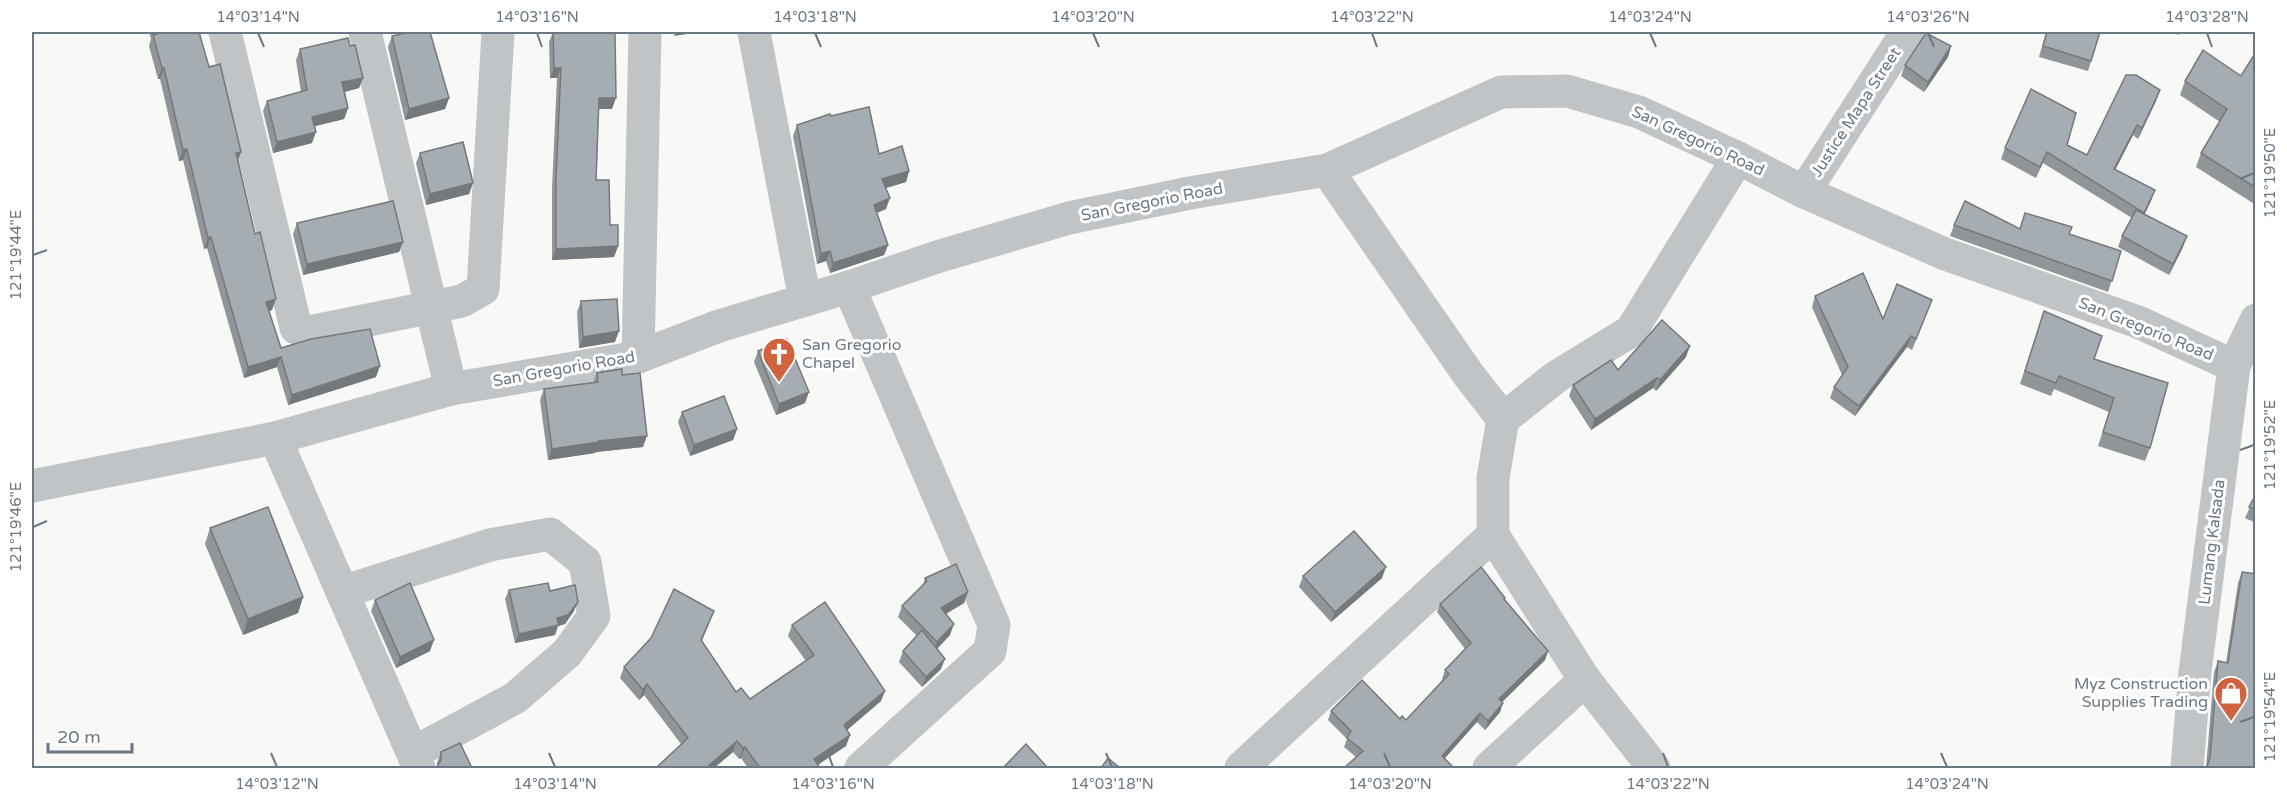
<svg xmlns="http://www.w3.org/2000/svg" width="2287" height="800" font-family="'Varela Round',sans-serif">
	<rect width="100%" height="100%" fill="#f8f8f6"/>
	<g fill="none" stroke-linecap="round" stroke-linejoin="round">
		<g stroke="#c0c4c7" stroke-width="33">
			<polyline points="225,32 296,328 309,332 462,301 483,289 498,32"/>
			<polyline points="365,32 451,389"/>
			<polyline points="754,32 805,300"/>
			<polyline points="1327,170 1468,374 1503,419"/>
			<polyline points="1804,192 1907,32"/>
			<polyline points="849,287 994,625 990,651 861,768"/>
			<polyline points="638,357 645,32"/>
			<polyline points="275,438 419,768"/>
			<polyline points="32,486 275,438 451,389 638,357 719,326 849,287 940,256 1069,218 1190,193 1327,170 1501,92 1567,91 1639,112 1738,158 1804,192 1945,254 2138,322 2234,366"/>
			<polyline points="342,592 490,545 550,534 585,562 594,616 567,653 515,698 413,753"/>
			<polyline points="1241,768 1493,535"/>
			<polyline points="1489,768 1585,680"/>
			<polyline points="1654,768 1585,680 1493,535 1493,478 1503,419 1556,377 1631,331 1738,158"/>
			<polyline points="2187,768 2195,672 2234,366 2256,320"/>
		</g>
	</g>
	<g fill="#8f9599">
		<polygon points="149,32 199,32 209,67 241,152 238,160 272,310 269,311 281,348 376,377 288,405 277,367 244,378 207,248 204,249 183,160 179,161 160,79 158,79 149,46 151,39"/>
		<polygon points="553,32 612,109 598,109 596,180 610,225 618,246 614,257 552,260 552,188 557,78 550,78 549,42"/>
		<polygon points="2046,32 2100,32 2088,71 2039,57"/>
		<polygon points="2171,32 2180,32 2179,35"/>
		<polygon points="392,36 449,98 445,109 405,120 388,47"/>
		<polygon points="350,46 363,78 359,88 345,92 348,108 344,119 314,126 312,143 273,153 263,111 267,101 301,92 296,60 300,49"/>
		<polygon points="1951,46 1948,57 1924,92 1901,76 1905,65"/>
		<polygon points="2256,56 2256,205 2196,167 2201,153 2220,122 2180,95 2185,81 2241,76"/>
		<polygon points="2160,90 2156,101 2138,139 2133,135 2115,170 2155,190 2145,214 2183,247 2169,275 2118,247 2122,236 2132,218 2043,163 2036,178 2001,159 2005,148 2067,145 2087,155"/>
		<polygon points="831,116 879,154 909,171 906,182 886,188 886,209 877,213 888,245 884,255 830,273 826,261 817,264 793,136 797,125"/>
		<polygon points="420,153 473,183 469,194 426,205 416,163"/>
		<polygon points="297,223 403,242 399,252 303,275 293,234"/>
		<polygon points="1954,225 2069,234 2121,251 2108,292 1950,236"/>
		<polygon points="1815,296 1883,319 1928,311 1912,350 1907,347 1855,416 1830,398 1834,387 1842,375 1812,307"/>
		<polygon points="581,301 615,342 579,348 577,312"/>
		<polygon points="2044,311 2094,359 2150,448 2145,461 2098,446 2109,412 2054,389 2051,396 2020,384"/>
		<polygon points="758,351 805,403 776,415 754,362"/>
		<polygon points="1686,357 1656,391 1653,388 1591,430 1569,396 1573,385 1618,370"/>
		<polygon points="597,373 622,375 643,447 596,452 595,453 548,460 540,400 544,389 593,382"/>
		<polygon points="682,412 737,429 733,440 690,456 678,422"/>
		<polygon points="2256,494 2256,523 2245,518"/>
		<polygon points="210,528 303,597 298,613 243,635 205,544"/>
		<polygon points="2242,572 2254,768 2206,768 2214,672 2218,661 2226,663 2238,583"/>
		<polygon points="1303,576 1382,578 1331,622 1299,587"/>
		<polygon points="925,578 968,592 964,603 946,614 950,635 937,649 941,669 922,687 899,662 903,651 917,636 898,617 902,606 923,585"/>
		<polygon points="509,590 550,591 574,611 565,624 558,626 555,635 515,643 505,599"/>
		<polygon points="375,600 430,651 396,668 371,611"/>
		<polygon points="1504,600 1548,651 1545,660 1502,702 1500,712 1485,730 1477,722 1356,757 1344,747 1347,739 1328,720 1331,711 1406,720 1443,680 1442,679 1445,670 1465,649 1437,612 1440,604"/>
		<polygon points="714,611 702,641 736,692 750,699 806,661 788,636 792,625 881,701 847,730 850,735 846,746 818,765 820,768 748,768 741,758 739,759 733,752 714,768 657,768 658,766 681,744 644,695 639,700 620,678 624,667"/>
		<polygon points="441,752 472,768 437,767 437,763"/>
	</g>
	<g fill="#74797d">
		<polygon points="676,32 701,32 674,36"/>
		<polygon points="1951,46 1948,57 1924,92 1928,82"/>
		<polygon points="162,68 164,68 160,79 158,79"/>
		<polygon points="554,68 561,68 557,78 550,78"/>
		<polygon points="363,78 359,88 339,93 342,82"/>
		<polygon points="2160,90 2156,101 2138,139 2142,128"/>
		<polygon points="449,98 445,109 405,120 409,109"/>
		<polygon points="599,98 616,98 612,109 595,109"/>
		<polygon points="348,108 344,119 308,128 312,117"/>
		<polygon points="2137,125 2133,135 2110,180 2114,169"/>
		<polygon points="316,132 312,143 273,153 277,142"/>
		<polygon points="187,149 183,160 179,161 183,150"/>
		<polygon points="241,152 237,162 236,153"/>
		<polygon points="909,171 906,182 879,190 882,179"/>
		<polygon points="473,183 469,194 426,205 430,194"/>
		<polygon points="2155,190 2151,201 2140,223 2144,213"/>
		<polygon points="890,198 886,209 870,215 874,205"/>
		<polygon points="2187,236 2183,247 2169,275 2173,264"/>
		<polygon points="211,237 207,248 204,249 208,238"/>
		<polygon points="403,242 399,252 303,275 307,264"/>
		<polygon points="888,245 884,255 830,273 833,263"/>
		<polygon points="618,246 614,257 552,260 556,249"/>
		<polygon points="830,251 826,261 817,264 821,254"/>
		<polygon points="276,299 272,310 262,313 266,302"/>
		<polygon points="619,331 615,342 579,348 583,337"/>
		<polygon points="1911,336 1907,347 1855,416 1859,406"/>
		<polygon points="1690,346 1686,357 1656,391 1660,380"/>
		<polygon points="281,357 277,367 244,378 248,367"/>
		<polygon points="380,366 376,377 288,405 292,395"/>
		<polygon points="1657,378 1653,388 1591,430 1595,419"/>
		<polygon points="809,392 805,403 776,415 779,404"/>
		<polygon points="737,429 733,440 690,456 694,445"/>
		<polygon points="647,436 643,447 596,452 595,453 548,460 552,449 599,441"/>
		<polygon points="1386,567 1382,578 1331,622 1335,612"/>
		<polygon points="968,592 964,603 937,619 941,608"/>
		<polygon points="303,597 298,613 243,635 248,619"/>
		<polygon points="578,602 574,611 565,624 558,626 555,635 515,643 519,634 557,618"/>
		<polygon points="954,624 950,635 933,653 937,642"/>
		<polygon points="434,640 430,651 396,668 400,657"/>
		<polygon points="1548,651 1545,660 1496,708 1499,699"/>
		<polygon points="945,659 941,669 922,687 926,677"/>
		<polygon points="647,684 644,695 639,700 643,690"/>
		<polygon points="885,691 881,701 840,736 844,725"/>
		<polygon points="1503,703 1500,712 1485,730 1488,721"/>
		<polygon points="1480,713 1477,722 1439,765 1442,756"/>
		<polygon points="850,735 846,746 812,768 814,759"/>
		<polygon points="737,741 733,752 714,768 706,768"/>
		<polygon points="745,747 741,758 739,759 743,748"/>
	</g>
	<g fill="#a6adb2" stroke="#74797d" stroke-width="1.5">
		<polygon points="156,32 199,32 209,67 220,64 241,152 236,153 255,234 260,232 276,299 266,302 281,348 311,339 370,329 380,366 292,395 281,357 248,367 211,237 208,238 187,149 183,150 164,68 162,68 153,35 157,34"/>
		<polygon points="410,32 430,32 449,98 409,109 392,36"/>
		<polygon points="553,32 615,32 616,98 599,98 596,180 609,180 610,225 618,225 618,246 556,249 556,178 561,68 554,68"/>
		<polygon points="2047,32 2100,32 2091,61 2043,46"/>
		<polygon points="1926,33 1951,46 1928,82 1905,65"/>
		<polygon points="348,38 350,46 355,45 363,78 342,82 348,108 312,117 316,132 277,142 267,101 307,90 300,49"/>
		<polygon points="2203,50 2241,76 2254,55 2256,56 2256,188 2201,153 2227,109 2185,81"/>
		<polygon points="2126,75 2136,75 2160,90 2142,128 2137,125 2114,169 2155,190 2144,213 2047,152 2040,167 2005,148 2031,89 2076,113 2067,145 2087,155"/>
		<polygon points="869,107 879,154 902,146 909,171 882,179 890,198 874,205 888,245 833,263 830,251 821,254 797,125 830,114 831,116"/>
		<polygon points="463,142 473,183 430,194 420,153"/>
		<polygon points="393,201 403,242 307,264 297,223"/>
		<polygon points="1965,201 2020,229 2025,213 2072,227 2069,234 2121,251 2112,281 1954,225"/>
		<polygon points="2136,210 2187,236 2173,264 2122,236"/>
		<polygon points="1863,273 1883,319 1897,284 1932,300 1916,339 1911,336 1859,406 1834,387 1848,367 1815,296"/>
		<polygon points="617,299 619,331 583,337 581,301"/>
		<polygon points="2044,311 2102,336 2094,359 2168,383 2150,448 2103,432 2114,398 2059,376 2056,383 2025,371"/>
		<polygon points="1662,320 1690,346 1660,380 1657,378 1595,419 1573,385 1611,360 1618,370"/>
		<polygon points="787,339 809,392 779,404 758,351"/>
		<polygon points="622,369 622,375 640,373 647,436 599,441 599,442 552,449 544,389 598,382 597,373"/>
		<polygon points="724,396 737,429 694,445 682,412"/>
		<polygon points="2256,494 2256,510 2249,507"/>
		<polygon points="268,507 303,597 248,619 210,528"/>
		<polygon points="1354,531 1386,567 1335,612 1303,576"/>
		<polygon points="956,564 968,592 941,608 954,624 937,642 902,606 927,581 925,578"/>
		<polygon points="1481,567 1505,598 1504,599 1548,651 1499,699 1503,703 1488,721 1480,713 1442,756 1454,768 1344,768 1363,751 1347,738 1351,731 1331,711 1362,680 1400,719 1402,716 1406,720 1449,674 1445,670 1471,643 1440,604"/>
		<polygon points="2242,572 2256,574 2256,763 2254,768 2205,768 2207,767 2210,758 2218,661 2228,663"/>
		<polygon points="410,583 434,640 400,657 375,600"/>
		<polygon points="548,583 550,591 575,585 578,602 568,615 557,618 559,625 519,634 509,590"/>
		<polygon points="674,589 714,611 701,640 736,692 741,688 750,699 814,655 792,625 825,602 885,691 844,725 850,735 814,759 820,768 760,768 745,747 743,748 737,741 706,768 660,768 658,766 688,738 647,684 643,690 624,667 651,638"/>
		<polygon points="922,630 945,659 926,677 903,651"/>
		<polygon points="460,743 472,768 436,768 441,760 441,752"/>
		<polygon points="1026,744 1048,768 1003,768"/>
		<polygon points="1108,758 1120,768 1101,768"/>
	</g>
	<path fill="none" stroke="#6b7883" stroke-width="2" d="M258 33 264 47M537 33 542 47M815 33 821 47M1093 33 1099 47M1372 33 1377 47M1650 33 1656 47M1928 33 1934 47M2207 33 2212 47M2240 179 2254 173M33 255 47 250M2240 450 2254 445M33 527 47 521M2240 722 2254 717M271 753 277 767M549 753 555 767M828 753 833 767M1106 753 1112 767M1384 753 1390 767M1663 753 1668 767M1941 753 1947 767"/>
	<defs>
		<symbol id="church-pin" viewBox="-11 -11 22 30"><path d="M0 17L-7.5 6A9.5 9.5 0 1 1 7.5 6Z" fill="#cf633f" stroke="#fff"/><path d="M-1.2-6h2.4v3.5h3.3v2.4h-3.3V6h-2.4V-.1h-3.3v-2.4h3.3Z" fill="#fff"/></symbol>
		<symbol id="shop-pin" viewBox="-11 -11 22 30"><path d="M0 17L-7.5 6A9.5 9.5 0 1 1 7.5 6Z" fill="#cf633f" stroke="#fff"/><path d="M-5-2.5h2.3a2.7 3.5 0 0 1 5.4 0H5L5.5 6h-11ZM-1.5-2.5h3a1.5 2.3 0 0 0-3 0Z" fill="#fff"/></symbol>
	</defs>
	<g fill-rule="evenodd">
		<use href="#church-pin" x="760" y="335" width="38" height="52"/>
		<use href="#shop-pin" x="2212" y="674" width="38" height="52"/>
	</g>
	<g text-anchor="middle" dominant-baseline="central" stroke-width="6" stroke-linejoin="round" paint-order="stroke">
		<g font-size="16" fill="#6b7883" stroke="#fff">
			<text transform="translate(1856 112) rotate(-57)">Justice Mapa Street</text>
			<text transform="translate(1698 141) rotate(25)">San Gregorio Road</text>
			<text transform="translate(1152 202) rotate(-11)">San Gregorio Road</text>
			<text transform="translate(2146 329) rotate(22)">San Gregorio Road</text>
			<text transform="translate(564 369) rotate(-10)">San Gregorio Road</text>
			<text transform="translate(2212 542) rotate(-83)">Lumang Kalsada</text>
		</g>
		<g font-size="16" fill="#6b7883" stroke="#fff" text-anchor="start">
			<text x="802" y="345">San Gregorio<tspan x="802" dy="18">Chapel</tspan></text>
			<text x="2208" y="684" text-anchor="end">Myz Construction<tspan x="2208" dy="18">Supplies Trading</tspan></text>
		</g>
	</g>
	<rect width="2287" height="800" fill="none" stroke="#ffffff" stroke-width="66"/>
	<path d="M48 743v9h84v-9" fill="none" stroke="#6b7883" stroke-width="3"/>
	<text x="57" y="743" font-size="18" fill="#6b7883" stroke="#ffffff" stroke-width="4.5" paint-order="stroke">20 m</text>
	<rect x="33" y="33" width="2221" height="734" fill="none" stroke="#6b7883" stroke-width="2"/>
	<g font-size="15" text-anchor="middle" fill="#6b7883">
		<text x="258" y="22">14°03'14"N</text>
		<text x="537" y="22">14°03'16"N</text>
		<text x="815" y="22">14°03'18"N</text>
		<text x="1093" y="22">14°03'20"N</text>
		<text x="1372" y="22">14°03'22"N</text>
		<text x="1650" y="22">14°03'24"N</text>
		<text x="1928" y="22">14°03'26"N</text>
		<text x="2207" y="22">14°03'28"N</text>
		<text transform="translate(2270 173) rotate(-90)" y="5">121°19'50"E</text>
		<text transform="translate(16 255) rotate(-90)" y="5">121°19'44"E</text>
		<text transform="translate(2270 445) rotate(-90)" y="5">121°19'52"E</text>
		<text transform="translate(16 527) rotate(-90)" y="5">121°19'46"E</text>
		<text transform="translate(2270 717) rotate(-90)" y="5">121°19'54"E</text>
		<text x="277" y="789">14°03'12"N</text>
		<text x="555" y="789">14°03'14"N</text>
		<text x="833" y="789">14°03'16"N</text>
		<text x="1112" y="789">14°03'18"N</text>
		<text x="1390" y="789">14°03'20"N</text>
		<text x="1668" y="789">14°03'22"N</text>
		<text x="1947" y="789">14°03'24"N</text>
	</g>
</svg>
